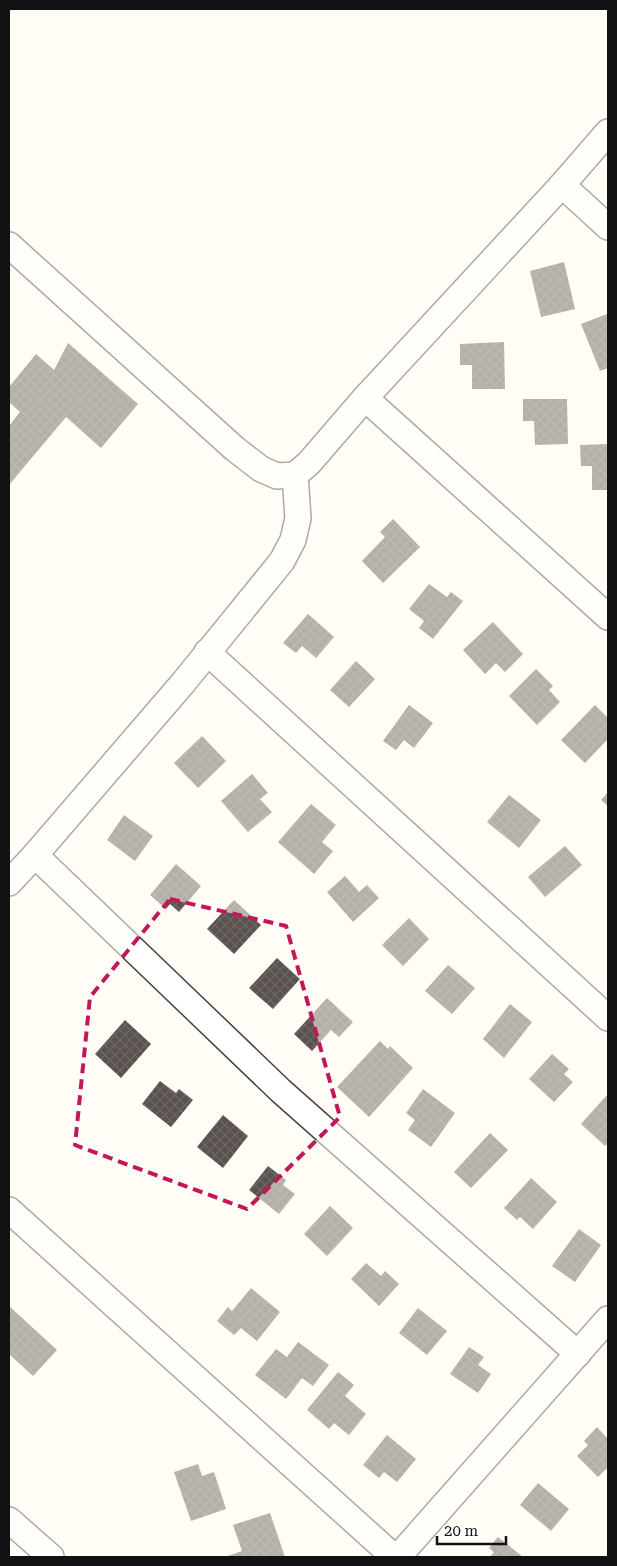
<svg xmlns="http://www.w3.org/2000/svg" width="617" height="1566" font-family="'Roboto Serif',serif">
	<defs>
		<pattern id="building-cross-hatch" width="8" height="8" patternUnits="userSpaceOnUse" patternTransform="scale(1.25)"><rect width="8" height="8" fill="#5a524d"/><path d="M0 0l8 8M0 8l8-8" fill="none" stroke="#6d6662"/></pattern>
	</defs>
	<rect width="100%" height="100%" fill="#fffdf5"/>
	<g fill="url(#building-cross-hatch)">
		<polygon points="564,262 575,309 541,317 530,271"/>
		<polygon points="607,314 608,317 608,368 600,371 581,324"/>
		<polygon points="504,342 505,389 472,389 472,365 460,365 460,344"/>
		<polygon points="68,343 138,404 101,448 66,417 9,485 9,426 20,412 9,402 9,387 36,354 54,370"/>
		<polygon points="523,399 567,399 568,444 535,445 534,421 523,421"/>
		<polygon points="608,444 608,490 592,490 592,466 581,466 580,445"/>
		<polygon points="393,519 420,547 383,583 362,561 385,537 380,532"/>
		<polygon points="429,584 447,597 451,592 463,601 433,639 419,628 424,621 409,609"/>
		<polygon points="308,614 334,637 316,658 302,646 296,653 283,643"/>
		<polygon points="493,622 523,654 505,672 496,663 485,674 463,650"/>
		<polygon points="356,661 375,679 349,707 330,690"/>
		<polygon points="536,669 553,686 549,690 560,702 537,725 509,696"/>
		<polygon points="409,705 433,723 414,748 404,740 396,750 383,741"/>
		<polygon points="595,705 608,718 608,739 585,763 561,740"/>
		<polygon points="202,736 226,761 198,788 174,763"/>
		<polygon points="252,774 268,793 260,799 272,812 248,832 221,801"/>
		<polygon points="608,792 608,806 601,800"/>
		<polygon points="509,795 541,820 519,848 487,822"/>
		<polygon points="311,804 336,825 322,842 333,851 314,874 278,842"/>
		<polygon points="124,815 153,836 135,861 107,840"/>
		<polygon points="565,846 582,865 545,897 528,877"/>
		<polygon points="176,864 201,886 179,912 170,904 166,909 150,895"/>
		<polygon points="345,876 359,892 367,885 379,898 353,922 327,892"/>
		<polygon points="234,900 261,925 234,954 207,929"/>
		<polygon points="409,918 429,939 403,966 382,945"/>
		<polygon points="277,958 300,979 273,1009 249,988"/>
		<polygon points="448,965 475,988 452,1014 425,991"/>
		<polygon points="327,998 353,1022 339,1037 331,1030 312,1051 294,1034"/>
		<polygon points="510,1004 532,1022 504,1058 483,1039"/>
		<polygon points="125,1020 151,1044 121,1078 95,1054"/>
		<polygon points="380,1041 388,1049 390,1046 413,1068 369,1117 337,1087"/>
		<polygon points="552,1054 569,1069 564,1074 573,1082 554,1102 529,1079"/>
		<polygon points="160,1081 176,1093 179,1089 193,1100 171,1127 142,1104"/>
		<polygon points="423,1089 455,1113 431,1147 408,1130 415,1120 406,1113"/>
		<polygon points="607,1095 608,1096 608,1143 605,1146 581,1124"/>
		<polygon points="223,1115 248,1136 223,1168 197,1147"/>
		<polygon points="490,1133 508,1150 471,1188 454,1172"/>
		<polygon points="268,1166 286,1180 283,1185 295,1194 279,1214 249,1190"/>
		<polygon points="531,1178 557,1202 533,1229 520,1217 517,1220 504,1208"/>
		<polygon points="330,1206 353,1228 327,1256 304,1234"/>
		<polygon points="579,1229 601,1245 575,1282 552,1266"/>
		<polygon points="366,1263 381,1276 385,1271 399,1284 379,1306 351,1279"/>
		<polygon points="251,1288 280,1312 257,1341 241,1328 234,1335 217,1321 228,1307 232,1311"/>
		<polygon points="9,1306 57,1350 33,1376 9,1354"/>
		<polygon points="418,1308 447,1331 427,1355 399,1333"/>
		<polygon points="298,1342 329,1365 313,1386 302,1378 286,1399 255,1375 276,1349 287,1357"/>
		<polygon points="469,1347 484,1357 478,1365 491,1374 478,1393 450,1374"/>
		<polygon points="338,1372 354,1385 345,1396 366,1414 349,1435 334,1423 329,1429 307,1410"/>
		<polygon points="597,1427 608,1439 608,1467 598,1477 577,1456 588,1445 584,1441"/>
		<polygon points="387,1435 416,1459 397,1482 384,1472 379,1478 363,1465"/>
		<polygon points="198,1464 202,1476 214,1472 226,1509 191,1521 174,1472"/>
		<polygon points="538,1483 569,1509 551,1531 520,1505"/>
		<polygon points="270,1513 285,1557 225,1557 242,1551 233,1525"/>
		<polygon points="498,1537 523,1557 490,1557 494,1552 489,1548"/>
	</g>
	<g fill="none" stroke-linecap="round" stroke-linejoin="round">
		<defs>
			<g id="minor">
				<polyline points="562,185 608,227"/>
				<polyline points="9,245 235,449 261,469 277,476 295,475 309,463 365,398 562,185 608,132"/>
				<polyline points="365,398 608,617"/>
				<polyline points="207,652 608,1018"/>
				<polyline points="35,855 281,1091 578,1354"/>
				<polyline points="9,883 35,855 183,683 282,561 293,540 298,518 295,475"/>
				<polyline points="9,1210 394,1557"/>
				<polyline points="9,1520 51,1557"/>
				<polyline points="398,1557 608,1319"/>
			</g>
		</defs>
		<use href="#minor" stroke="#444" stroke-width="28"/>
		<use href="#minor" stroke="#fff" stroke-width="25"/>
	</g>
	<path d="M0 0H617V1566H0ZM170 899 286 926 340 1117 247 1209 75 1145 90 997Z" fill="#fffdf5" fill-opacity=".55" fill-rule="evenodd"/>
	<path fill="none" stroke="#c2185b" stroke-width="4" stroke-dasharray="10 6" stroke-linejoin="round" d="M170 899 286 926 340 1117 247 1209 75 1145 90 997Z"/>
	<rect width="617" height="1566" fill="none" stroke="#111111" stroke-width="20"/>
	<path d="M437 1536v8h69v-8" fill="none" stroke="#111111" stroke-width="2.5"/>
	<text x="444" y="1536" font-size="15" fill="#111111" stroke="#ffffff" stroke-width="4" paint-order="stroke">20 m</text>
</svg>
